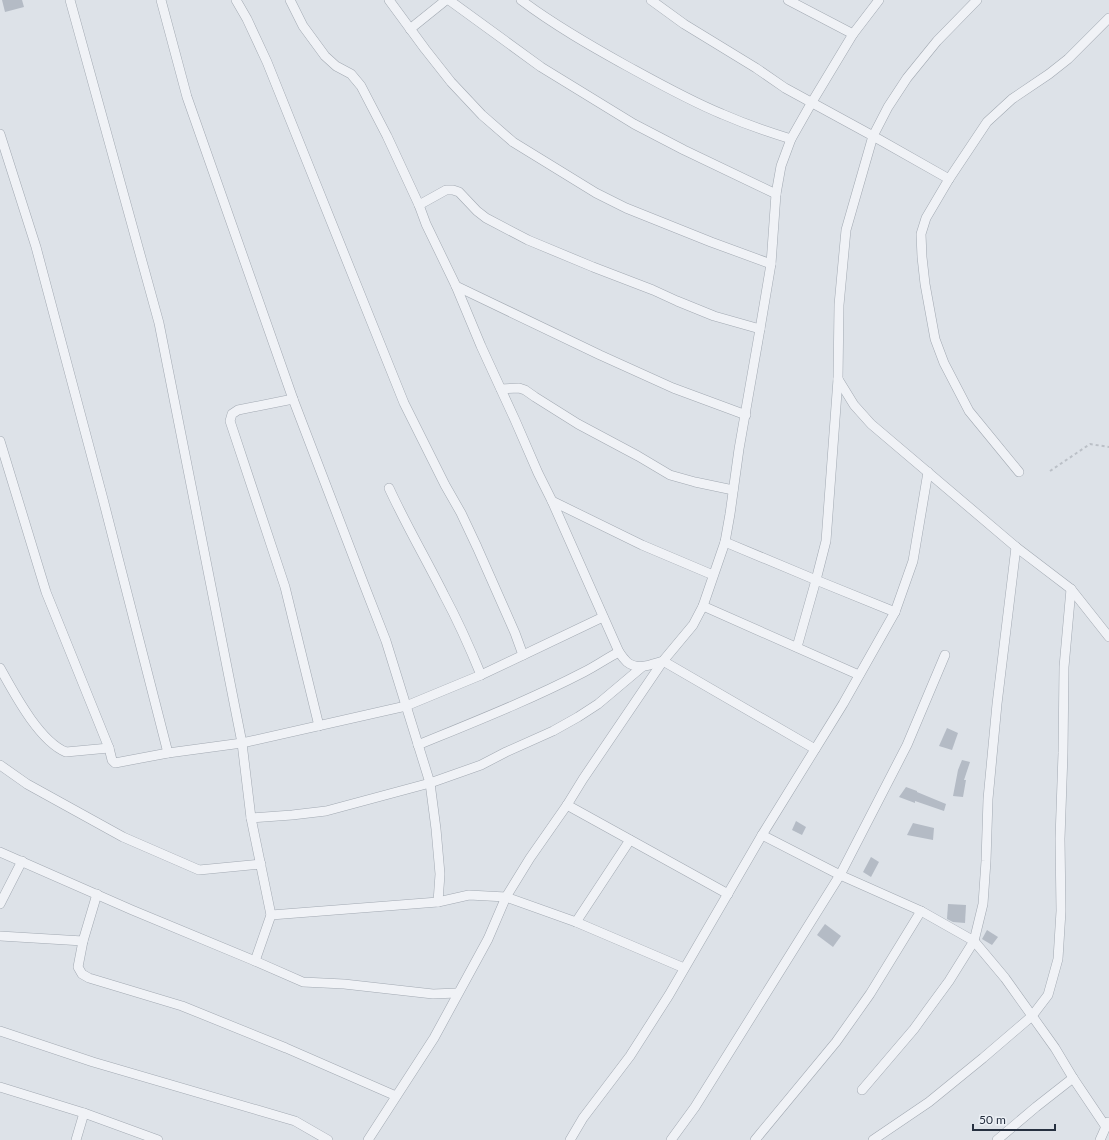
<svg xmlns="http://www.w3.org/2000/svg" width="1109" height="1140" font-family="Lato,sans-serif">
	<rect width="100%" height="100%" fill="#dde2e8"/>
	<g fill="#b4bbc5">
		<polygon points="2,0 22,0 24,7 5,12"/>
		<polygon points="947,728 958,733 952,750 939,746"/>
		<polygon points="962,760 970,762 964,780 966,780 963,797 953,796 958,770"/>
		<polygon points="906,787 917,791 917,792 946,804 944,811 915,801 915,803 899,797"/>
		<polygon points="796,821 806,827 802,835 792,830"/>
		<polygon points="913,823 934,828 933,840 907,835"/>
		<polygon points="871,857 879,862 871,877 863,872"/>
		<polygon points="948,904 966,905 965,923 953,922 947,919"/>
		<polygon points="825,924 841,936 833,947 817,935"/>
		<polygon points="987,930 998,937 992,945 982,939"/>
	</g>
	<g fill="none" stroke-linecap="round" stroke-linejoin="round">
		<defs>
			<g id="street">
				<polyline points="70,0 159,323 242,743 251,818 271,915 255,961"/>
				<polyline points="161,0 187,97 293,399 363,582 386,641 430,783 436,829 440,874 438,902"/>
				<polyline points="236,0 247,19 267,62 404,403 445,485 461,513 477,547 515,633 523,655"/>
				<path d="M290 0 303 26 325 56 336 66 351 74 361 86 387 136 419 205 426 224 456 286 481 346 515 420 538 473 552 501 619 652C621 655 624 659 627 662 638 671 652 664 663 661L815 749"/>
				<polyline points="389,0 425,49 451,82 482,115 513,142 596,193 626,208 711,242 771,264"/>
				<polyline points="449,0 541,67 634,124 684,150 776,194"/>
				<path d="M521 0C554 25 591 46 627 66 658 83 690 101 722 114 745 124 768 132 791 139"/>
				<polyline points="651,0 684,24 756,68 785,88 873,136 949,179"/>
				<polyline points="788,0 853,34"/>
				<polyline points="410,29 446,0"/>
				<polyline points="0,134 36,247 103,499 168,753"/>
				<polyline points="419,205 446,190 453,190 459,192 477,211 486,218 528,240 593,267 653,290 677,301 714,316 760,329"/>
				<polyline points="456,286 600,355 673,388 746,415"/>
				<polyline points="838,379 854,405 871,424 1016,547 1071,589 1109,637"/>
				<polyline points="501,389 519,388 525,390 535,397 578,424 638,456 670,475 695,482 733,490"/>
				<polyline points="293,399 238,410 232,414 230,421 285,587 319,726"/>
				<polyline points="0,441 46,592 109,748 112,760 115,763 168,753 242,743 406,706 481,675 603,617"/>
				<polyline points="1019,472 969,411 944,363 935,339 925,284 922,257 921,234 926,218 949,179 987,122 1012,99 1049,74 1068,59 1109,18"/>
				<path d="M389 488C406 525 426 559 444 595 458 621 470 648 481 675"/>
				<polyline points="552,501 642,545 713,575"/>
				<polyline points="725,542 816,580 895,612"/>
				<polyline points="703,606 859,675"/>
				<polyline points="797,647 816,580 826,541 838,379 839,305 846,230 873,136 888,107 907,78 937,41 977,0"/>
				<path d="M0 668C14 693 39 741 66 752L109 748"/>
				<path d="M418 745C474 722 530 700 584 672 596 666 607 658 619 652"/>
				<polyline points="0,765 27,784 123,837 199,870 261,864"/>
				<polyline points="567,805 728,894"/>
				<polyline points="251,818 292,815 326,811 430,783 481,765 506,752 553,731 578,717 598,704 642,667"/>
				<polyline points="762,835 840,875 921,911 974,941 1005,978 1055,1048 1073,1078 1106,1127"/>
				<polyline points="0,852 132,910 255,961 303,982 344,984 433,994 457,993"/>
				<polyline points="97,894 83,941 78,967 82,974 89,978 182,1006 286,1048 396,1096"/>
				<polyline points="0,904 22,861"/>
				<polyline points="271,915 438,902 469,895 506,897 576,922 684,968"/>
				<polyline points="576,922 630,840"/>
				<polyline points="0,936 83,941"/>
				<polyline points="0,1031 93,1062 295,1121 328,1140"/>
				<polyline points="0,1087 84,1113 158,1140"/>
				<polyline points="862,1090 914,1029 927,1011 949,981 974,941 983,904 986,861 988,799 997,704 1016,547"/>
				<polyline points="76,1140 84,1113"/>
				<polyline points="368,1140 434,1038 488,939 506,897 530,858 567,805 583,779 663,661 693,625 703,606 725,542 730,514 739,449 760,329 771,264 776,194 781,166 791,139 812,102 853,34 879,0"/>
				<polyline points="570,1140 583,1118 630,1056 669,995 762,835 843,704 895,612 913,561 928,472"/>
				<polyline points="671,1140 695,1107 840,875 907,745 945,655"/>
				<polyline points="755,1140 836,1042 870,994 921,911"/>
				<polyline points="873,1140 929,1102 983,1058 1032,1016 1048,995 1058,959 1061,911 1060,839 1063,753 1064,667 1071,589"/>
				<polyline points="997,1140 1036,1107 1073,1078"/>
				<polyline points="1100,1140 1108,1122"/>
			</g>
		</defs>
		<use href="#street" stroke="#a2a9b2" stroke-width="10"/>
		<polyline stroke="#bbc0c7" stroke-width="2" stroke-dasharray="3 3" stroke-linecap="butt" points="1050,471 1090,444 1109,447"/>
		<use href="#street" stroke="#f0f2f6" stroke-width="9"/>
	</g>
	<path d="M973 1124v6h82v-6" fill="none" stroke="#263040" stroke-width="2"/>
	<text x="979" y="1124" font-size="12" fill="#263040" stroke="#edf1f6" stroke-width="3" paint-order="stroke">50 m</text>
</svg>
